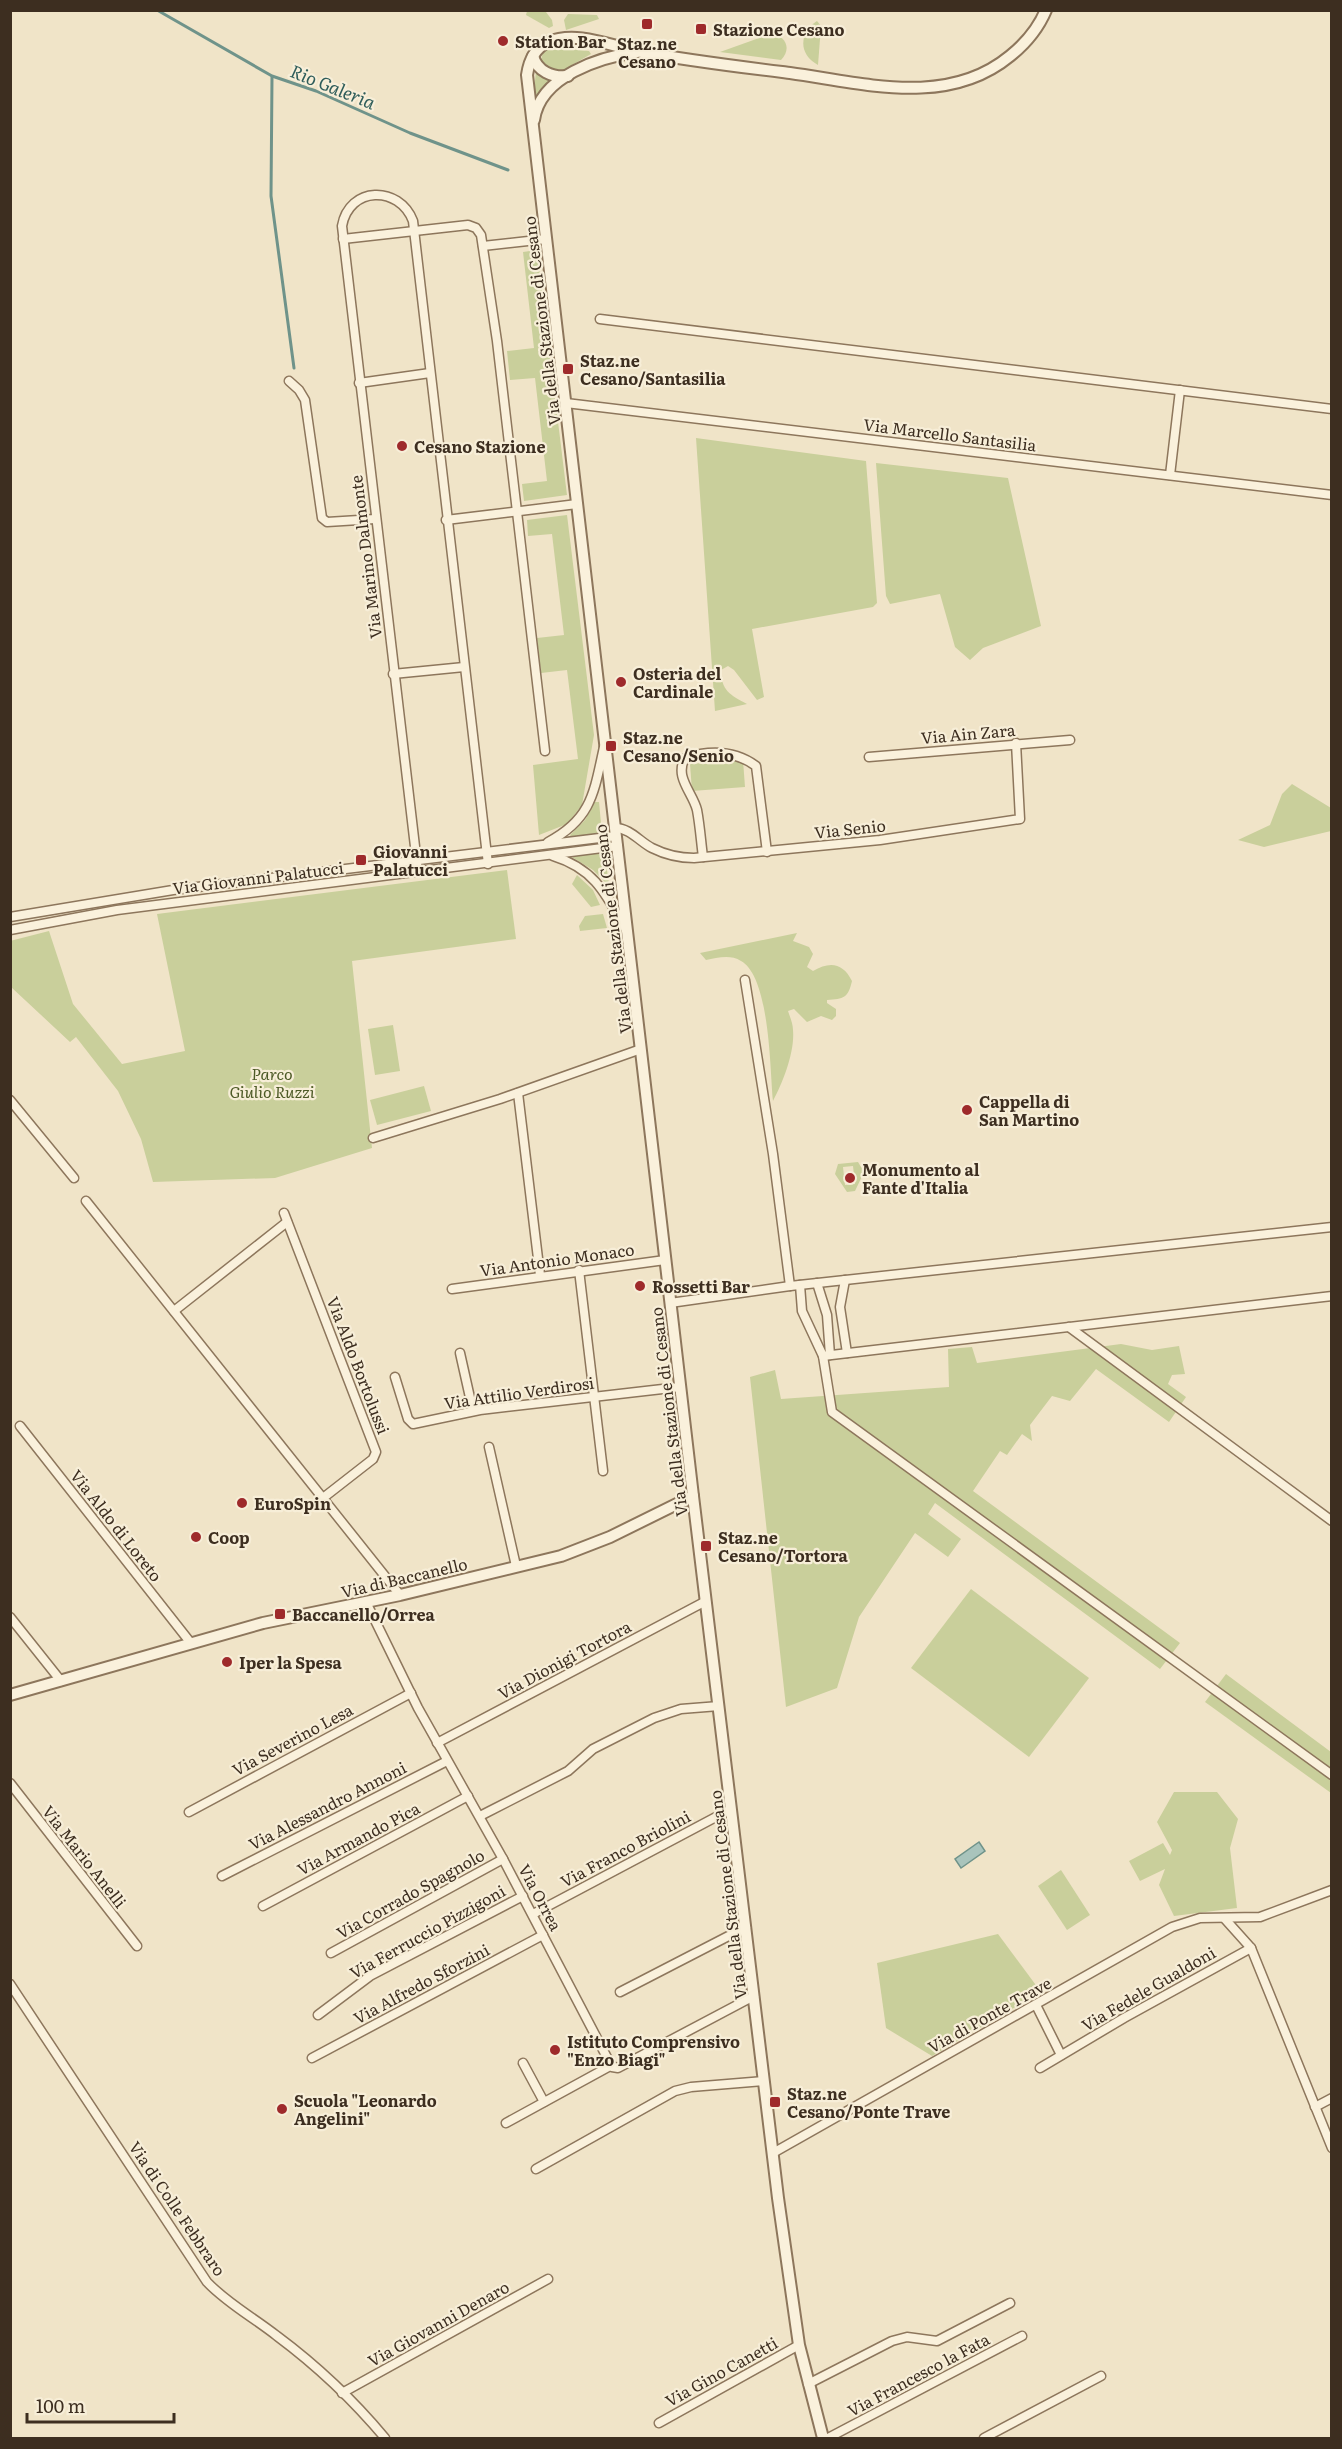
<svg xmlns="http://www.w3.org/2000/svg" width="1342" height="2449" font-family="Literata,serif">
	<rect width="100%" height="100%" fill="#f0e4c8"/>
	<g fill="#c9cf9b" fill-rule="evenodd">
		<polygon points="527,11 546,12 552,20 553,26 549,28 526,15"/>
		<polygon points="568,14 597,15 599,19 566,30 564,20"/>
		<path d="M817 21 821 26 818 65C798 54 799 33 817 21Z"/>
		<path d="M770 34C786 35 792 49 781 60L720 52Z"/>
		<polygon points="551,47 589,51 591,54 560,72 553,72 541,60 543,52"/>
		<polygon points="536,71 555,80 532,109"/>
		<polygon points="537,250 567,495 524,501 522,484 547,481 535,378 510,380 507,351 534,348 523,252"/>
		<path d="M696 438 866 461 877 603 873 607 752 629 764 697 757 700 734 670 728 666 721 670C721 690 730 695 747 704L715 711Z"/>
		<polygon points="876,463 1008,478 1041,626 983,648 970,660 955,647 940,594 890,604 886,596"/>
		<polygon points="567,515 594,735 582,805 567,824 539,835 533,765 578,759 567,670 541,673 537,638 564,635 552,534 528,536 527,520"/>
		<polygon points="743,760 745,787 692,791 690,764"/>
		<polygon points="1292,784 1331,808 1331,831 1264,847 1238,840 1270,825 1282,794"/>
		<polygon points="595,802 599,802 602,834 572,838 570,835 585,820"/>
		<polygon points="604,851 609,884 608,885 593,870 572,857"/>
		<polygon points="507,870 516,939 352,961 372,1148 275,1178 153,1182 141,1139 118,1091 76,1037 70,1042 11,987 10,941 49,931 73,1004 122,1064 185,1051 157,914"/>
		<polygon points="577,875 593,890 600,905 591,907 572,884"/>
		<polygon points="603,914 607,928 580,931 579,926 585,916"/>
		<path d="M797 933 793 941 809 947 813 954 807 967 813 971C830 961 843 963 852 981 848 998 844 999 827 1000V1003L836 1009V1016L832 1020 821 1016 807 1022 794 1009 788 1011C790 1017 793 1024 793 1030 795 1052 783 1082 773 1101 770 1070 770 977 741 961 730 954 717 958 706 960L700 953Z"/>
		<polygon points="393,1025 400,1071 375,1075 368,1029"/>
		<polygon points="424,1086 431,1111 377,1125 370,1100"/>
		<path d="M858 1162 864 1172 855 1191 847 1192 835 1174 838 1164ZM853 1166 855 1184 845 1185 843 1167Z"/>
		<polygon points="1121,1344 1152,1350 1179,1346 1185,1374 1172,1375 1168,1384 1186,1397 1169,1422 1096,1369 1070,1401 1052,1396 1030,1425 1032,1441 1022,1434 1007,1455 1000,1451 973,1491 1180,1643 1160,1669 935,1503 928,1514 961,1539 948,1557 915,1533 859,1617 837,1688 786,1707 750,1377 775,1370 781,1399 949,1387 948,1349 972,1347 977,1363"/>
		<polygon points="971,1589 1089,1678 1029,1757 911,1668"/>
		<polygon points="1226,1674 1331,1752 1331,1793 1205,1702"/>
		<polygon points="1174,1792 1217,1792 1238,1819 1230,1848 1237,1908 1174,1916 1159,1885 1165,1869 1140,1881 1129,1861 1163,1843 1170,1855 1172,1850 1157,1822"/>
		<polygon points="1061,1870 1090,1915 1067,1930 1038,1886"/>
		<polygon points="998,1934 1041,1992 932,2056 886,2028 877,1963"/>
	</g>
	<polygon fill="#a9c4bc" stroke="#6f938a" stroke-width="1.5" points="979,1842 985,1851 961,1868 955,1859"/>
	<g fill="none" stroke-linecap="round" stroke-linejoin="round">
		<g stroke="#6f938a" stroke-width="3">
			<polyline points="157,10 272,76 316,91 410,133 508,170"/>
			<polyline points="272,77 271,196 294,368"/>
		</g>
		<defs>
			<g id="minor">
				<polyline points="343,239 468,225 476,228 481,235 497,341 545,751"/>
				<polyline points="483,246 546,239"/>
				<polyline points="600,319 1332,409"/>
				<polyline points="289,381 299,390 305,400 322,518 327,522 375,519"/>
				<polyline points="359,383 430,373"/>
				<polyline points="566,403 1332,495"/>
				<polyline points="1170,475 1180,390"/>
				<polyline points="446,520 577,504"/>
				<polyline points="393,674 464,667"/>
				<polyline points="869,757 1070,740"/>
				<path d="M615 828C630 828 640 842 652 848 666 855 679 858 694 858L880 840 1020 819 1016 743"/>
				<path d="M548 842C592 819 594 792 604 747"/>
				<path d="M553 856C595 869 606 894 626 930"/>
				<path d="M703 857C701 842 700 826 697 810 693 793 674 777 685 758 710 750 734 750 756 766L767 852"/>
				<path d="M418 872 342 226C349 186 399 185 413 221L488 864"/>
				<polyline points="10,917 173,890 616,836"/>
				<polyline points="10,930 117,910 618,846"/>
				<polyline points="745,980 773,1154 790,1286"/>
				<polyline points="518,1093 540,1275"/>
				<polyline points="10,1100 74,1178"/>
				<polyline points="373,1138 500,1099 641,1049"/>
				<polyline points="86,1201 400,1595"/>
				<polyline points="284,1213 376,1452 373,1459 323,1498"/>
				<polyline points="579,1270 603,1471"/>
				<polyline points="845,1280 840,1307 847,1353"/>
				<polyline points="817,1283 827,1315 830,1355"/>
				<polyline points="800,1285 802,1311 823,1356 832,1412 1332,1775"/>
				<polyline points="452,1289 665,1260"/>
				<polyline points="670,1303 790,1286 1332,1227"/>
				<polyline points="174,1311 287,1222"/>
				<polyline points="1069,1327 1332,1521"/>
				<polyline points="460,1353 473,1411"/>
				<polyline points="823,1356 1332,1296"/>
				<polyline points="395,1377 408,1419 413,1424 480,1410 680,1387"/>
				<polyline points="20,1426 190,1642"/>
				<polyline points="489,1447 516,1566"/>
				<polyline points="366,1602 418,1708 503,1859 612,2067 618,2068 754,1996"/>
				<polyline points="10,1617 61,1681"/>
				<polyline points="437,1743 706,1601"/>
				<polyline points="10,1783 137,1946"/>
				<polyline points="189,1812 411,1693"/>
				<polyline points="480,1816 568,1771 593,1749 654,1718 681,1709 719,1706"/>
				<polyline points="222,1876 447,1761"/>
				<polyline points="263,1906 468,1796"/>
				<polyline points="533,1914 731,1809"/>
				<polyline points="1225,1919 1251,1948 1332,2148"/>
				<polyline points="331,1953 503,1859"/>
				<path d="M10 1984 207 2282C228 2304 253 2317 277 2336 316 2365 354 2401 385 2438"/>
				<polyline points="620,1992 746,1927"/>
				<polyline points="1036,2005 1061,2055"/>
				<polyline points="318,2015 370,1976 523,1896"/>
				<polyline points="312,2058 543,1935"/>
				<polyline points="523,2063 544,2102"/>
				<polyline points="1040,2068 1124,2018 1251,1948"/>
				<polyline points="1315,2107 1332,2098"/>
				<polyline points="506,2123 612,2065"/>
				<polyline points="773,2153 1172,1927 1200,1918 1260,1917 1332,1890"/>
				<polyline points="536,2169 675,2091 691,2087 764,2081"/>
				<polyline points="808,2384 892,2341 907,2337 937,2341 1010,2303"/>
				<polyline points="342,2393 548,2279"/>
				<polyline points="659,2423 799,2345"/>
				<polyline points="828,2438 1022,2336"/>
				<polyline points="984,2438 1101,2376"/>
			</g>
			<g id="tertiary">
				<path d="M533 56C537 71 552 78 568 76"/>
				<path d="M534 120C540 76 600 57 637 52"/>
				<polyline points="10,1695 263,1623 400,1595 561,1556 610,1537 693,1496"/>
				<path d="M823 2438 799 2345 778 2198 693 1496 527 75C529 61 535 48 548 42 578 30 613 47 642 52 691 61 741 67 790 73 863 83 947 108 1010 56 1025 44 1038 29 1046 10"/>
			</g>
		</defs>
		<use href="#minor" stroke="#8d765c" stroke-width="11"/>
		<use href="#tertiary" stroke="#8d765c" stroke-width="14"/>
		<use href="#minor" stroke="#faf1dc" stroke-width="8"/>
		<use href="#tertiary" stroke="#faf1dc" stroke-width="10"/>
	</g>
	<g fill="#9e2a2b" stroke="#f7eed8" stroke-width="2">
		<rect x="641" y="18" width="12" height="12" rx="3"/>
		<rect x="695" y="23" width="12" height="12" rx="3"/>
		<circle cx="503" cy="41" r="6"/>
		<rect x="562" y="363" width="12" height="12" rx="3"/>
		<circle cx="402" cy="446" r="6"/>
		<circle cx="621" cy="682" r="6"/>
		<rect x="605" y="740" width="12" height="12" rx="3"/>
		<rect x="355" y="854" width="12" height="12" rx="3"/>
		<circle cx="967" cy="1110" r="6"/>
		<circle cx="850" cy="1178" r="6"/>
		<circle cx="640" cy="1286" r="6"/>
		<circle cx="242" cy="1503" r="6"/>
		<circle cx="196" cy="1537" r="6"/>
		<rect x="700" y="1540" width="12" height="12" rx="3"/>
		<rect x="274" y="1608" width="12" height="12" rx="3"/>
		<circle cx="227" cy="1662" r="6"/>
		<circle cx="555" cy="2050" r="6"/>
		<rect x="769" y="2096" width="12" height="12" rx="3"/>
		<circle cx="282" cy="2109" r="6"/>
	</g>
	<g text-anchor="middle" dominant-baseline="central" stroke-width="4.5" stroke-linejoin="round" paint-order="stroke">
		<g font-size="16" font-weight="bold" fill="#3d2e20" stroke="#f7eed8" text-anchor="start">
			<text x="713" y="29">Stazione Cesano</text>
			<text x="515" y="41">Station Bar</text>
			<text x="647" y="43" text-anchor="middle">Staz.ne<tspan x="647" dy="18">Cesano</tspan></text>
			<text x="580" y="360">Staz.ne<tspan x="580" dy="18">Cesano/Santasilia</tspan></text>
			<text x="414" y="446">Cesano Stazione</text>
			<text x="633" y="673">Osteria del<tspan x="633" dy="18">Cardinale</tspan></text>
			<text x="623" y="737">Staz.ne<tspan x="623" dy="18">Cesano/Senio</tspan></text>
			<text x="373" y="851">Giovanni<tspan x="373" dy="18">Palatucci</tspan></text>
			<text x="979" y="1101">Cappella di<tspan x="979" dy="18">San Martino</tspan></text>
			<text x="862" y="1169">Monumento al<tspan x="862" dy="18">Fante d'Italia</tspan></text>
			<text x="652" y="1286">Rossetti Bar</text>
			<text x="254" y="1503">EuroSpin</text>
			<text x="208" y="1537">Coop</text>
			<text x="718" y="1537">Staz.ne<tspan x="718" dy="18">Cesano/Tortora</tspan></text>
			<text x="292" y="1614">Baccanello/Orrea</text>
			<text x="239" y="1662">Iper la Spesa</text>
			<text x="567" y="2041">Istituto Comprensivo<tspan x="567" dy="18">"Enzo Biagi"</tspan></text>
			<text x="787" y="2093">Staz.ne<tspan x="787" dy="18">Cesano/Ponte Trave</tspan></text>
			<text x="294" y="2100">Scuola "Leonardo<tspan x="294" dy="18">Angelini"</tspan></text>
		</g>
		<g font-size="16" fill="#3d2e20" stroke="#f7eed8">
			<text transform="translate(541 321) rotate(-97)">Via della Stazione di Cesano</text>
			<text transform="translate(950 434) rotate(7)">Via Marcello Santasilia</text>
			<text transform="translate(365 557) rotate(-97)">Via Marino Dalmonte</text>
			<text transform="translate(968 733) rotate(-5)">Via Ain Zara</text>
			<text transform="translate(850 828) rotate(-6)">Via Senio</text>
			<text transform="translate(258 877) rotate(-7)">Via Giovanni Palatucci</text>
			<text transform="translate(612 929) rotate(-97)">Via della Stazione di Cesano</text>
			<text transform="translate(557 1259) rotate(-8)">Via Antonio Monaco</text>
			<text transform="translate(359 1365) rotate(69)">Via Aldo Bortolussi</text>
			<text transform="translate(519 1392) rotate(-8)">Via Attilio Verdirosi</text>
			<text transform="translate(668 1412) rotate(-97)">Via della Stazione di Cesano</text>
			<text transform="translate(117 1525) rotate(52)">Via Aldo di Loreto</text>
			<text transform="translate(404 1577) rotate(-13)">Via di Baccanello</text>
			<text transform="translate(564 1659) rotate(-28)">Via Dionigi Tortora</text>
			<text transform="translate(292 1739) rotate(-28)">Via Severino Lesa</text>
			<text transform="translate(327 1805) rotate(-27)">Via Alessandro Annoni</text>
			<text transform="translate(358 1838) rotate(-28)">Via Armando Pica</text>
			<text transform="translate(625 1848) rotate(-28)">Via Franco Briolini</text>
			<text transform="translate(85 1856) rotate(52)">Via Mario Anelli</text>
			<text transform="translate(410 1893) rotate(-29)">Via Corrado Spagnolo</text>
			<text transform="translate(727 1895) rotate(-97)">Via della Stazione di Cesano</text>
			<text transform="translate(541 1897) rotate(62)">Via Orrea</text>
			<text transform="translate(427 1931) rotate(-29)">Via Ferruccio Pizzigoni</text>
			<text transform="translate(421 1983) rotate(-28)">Via Alfredo Sforzini</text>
			<text transform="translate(1148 1988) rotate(-30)">Via Fedele Gualdoni</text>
			<text transform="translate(989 2014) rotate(-29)">Via di Ponte Trave</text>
			<text transform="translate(178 2208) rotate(56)">Via di Colle Febbraro</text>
			<text transform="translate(438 2323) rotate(-29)">Via Giovanni Denaro</text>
			<text transform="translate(721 2371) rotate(-29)">Via Gino Canetti</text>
			<text transform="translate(918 2374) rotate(-28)">Via Francesco la Fata</text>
		</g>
		<g font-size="16" font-style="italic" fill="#4d5a26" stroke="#f7eed8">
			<text x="272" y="1073">Parco<tspan x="272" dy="18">Giulio Ruzzi</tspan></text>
		</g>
		<g font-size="18" font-style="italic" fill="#2f5d5a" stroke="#f7eed8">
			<text transform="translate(333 86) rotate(22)">Rio Galeria</text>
		</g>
	</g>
	<rect width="1342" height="2449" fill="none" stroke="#3d2e20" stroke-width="24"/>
	<path d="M27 2413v9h147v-9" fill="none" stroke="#3d2e20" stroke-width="3"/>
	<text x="36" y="2413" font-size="18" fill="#3d2e20" stroke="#f7eed8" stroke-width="4.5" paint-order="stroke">100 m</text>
</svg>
